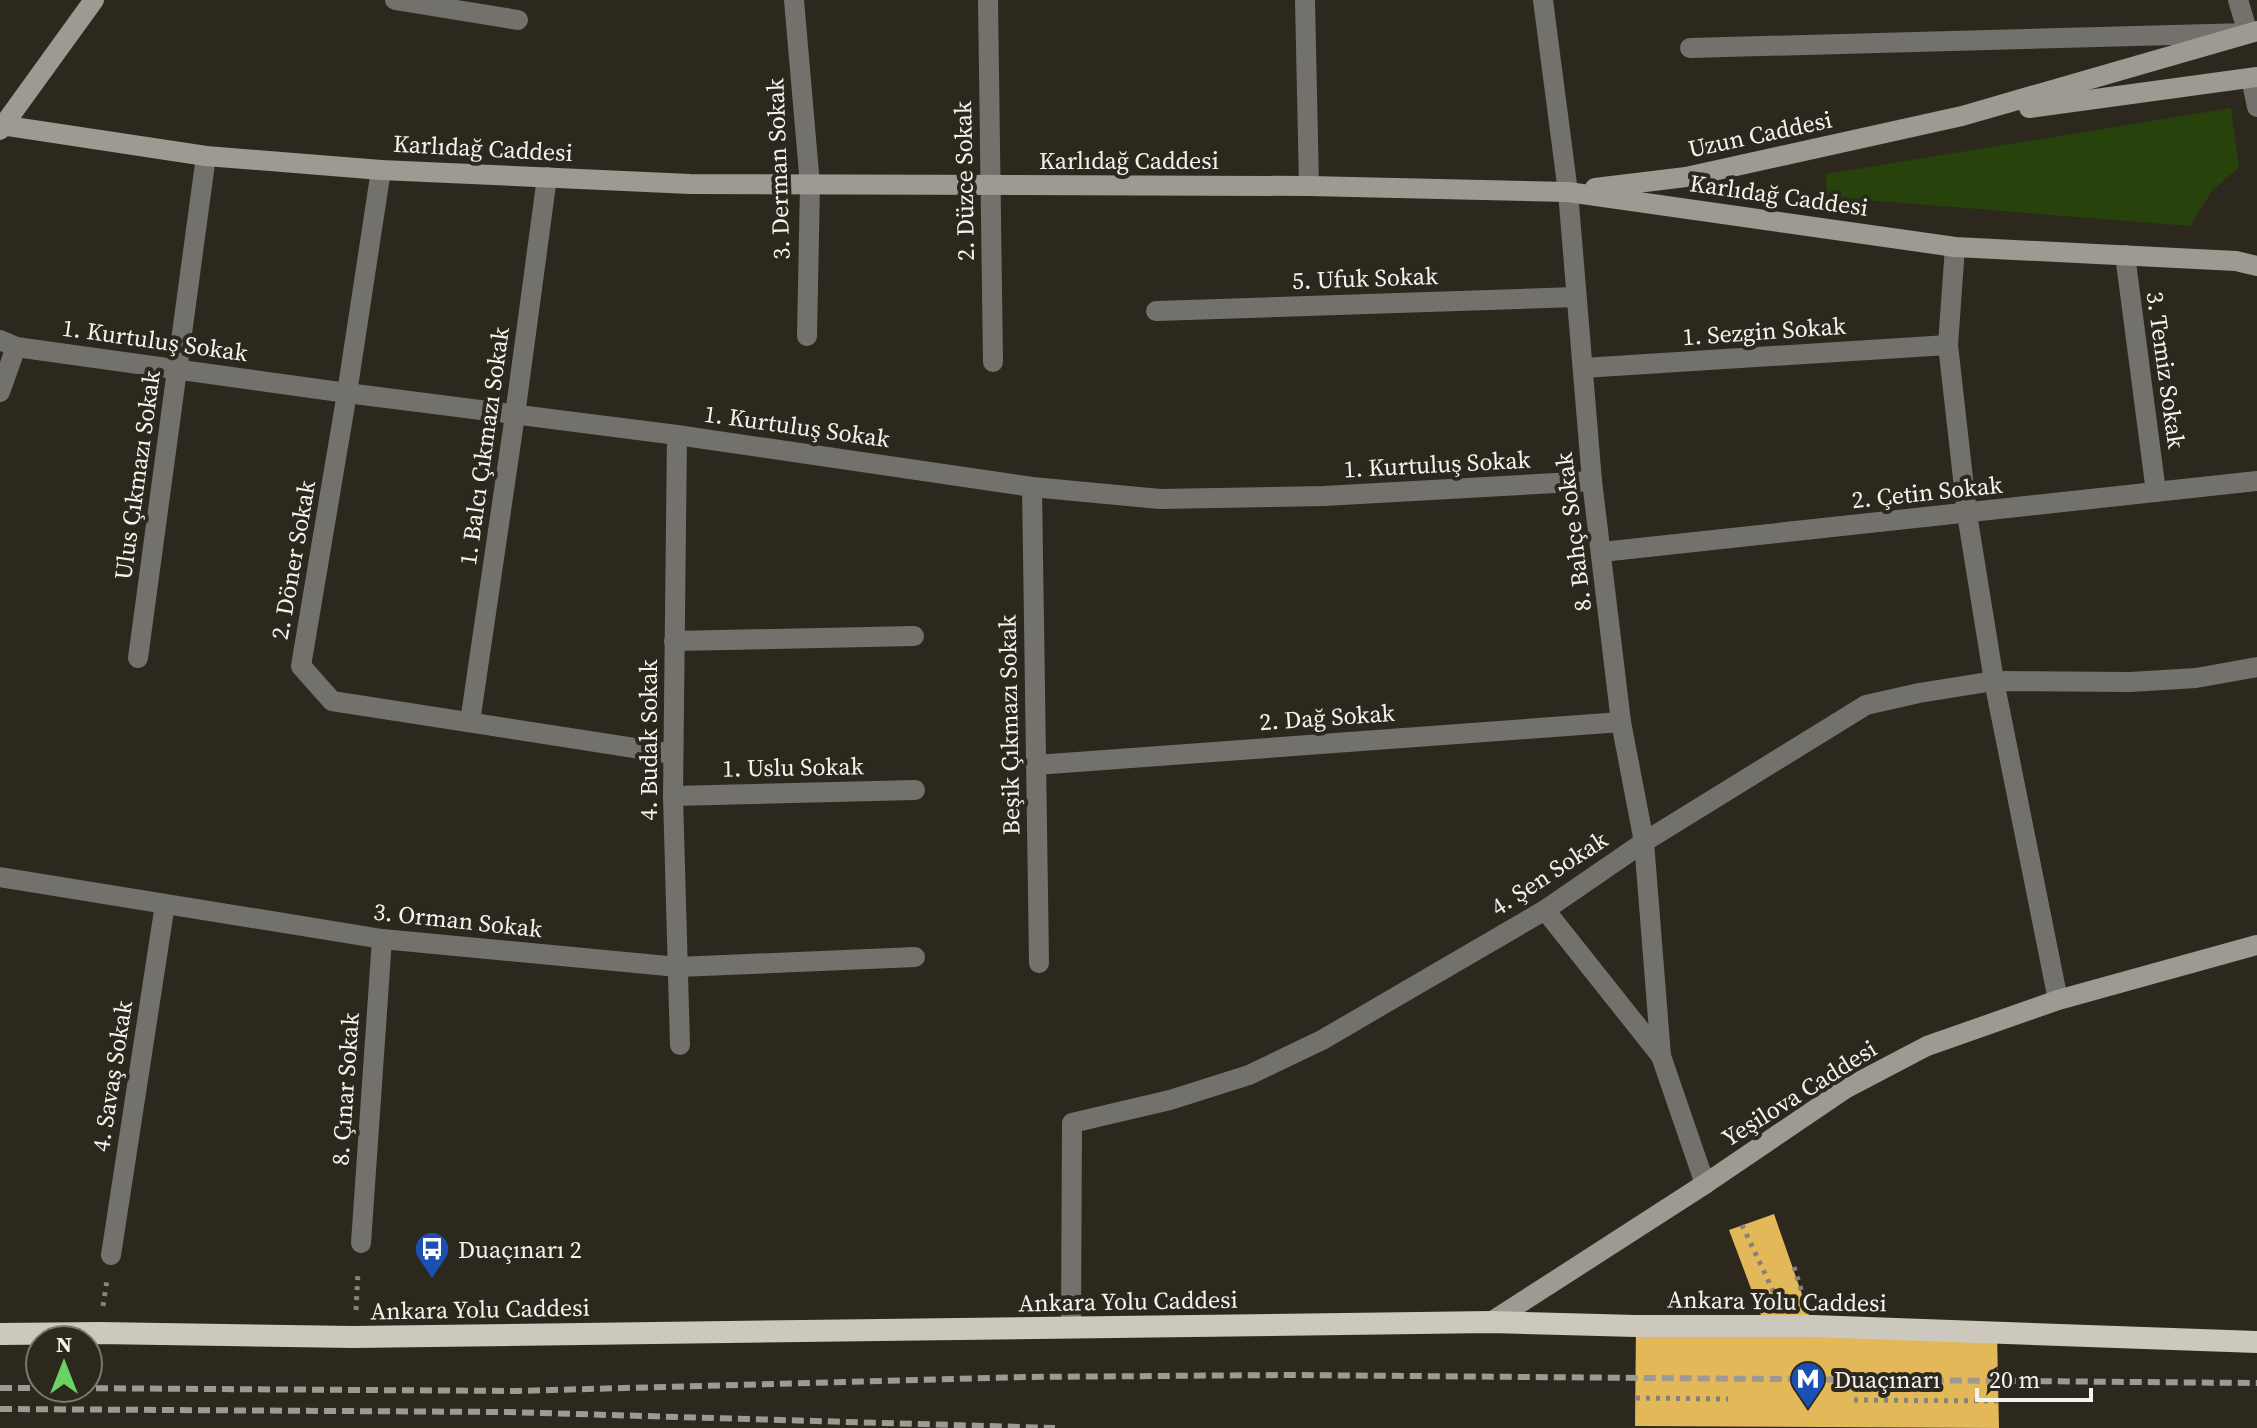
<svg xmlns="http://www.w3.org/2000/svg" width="2257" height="1428" font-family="'Source Serif 4',serif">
	<rect width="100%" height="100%" fill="#2c281e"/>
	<polygon fill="#27420b" points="2231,108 2239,167 2212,191 2190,226 1827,197 1826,174"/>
	<polygon fill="#e2b858" points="1774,1214 1813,1326 1997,1332 1999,1428 1635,1426 1636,1326 1765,1326 1729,1230"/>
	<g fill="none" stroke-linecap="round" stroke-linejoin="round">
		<g stroke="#86837b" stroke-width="5" stroke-dasharray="4 6" stroke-linecap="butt">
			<polyline points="1742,1225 1776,1297"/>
			<polyline points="1794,1267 1804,1299"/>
			<polyline points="103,1306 107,1280"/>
			<polyline points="356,1310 358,1272"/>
			<polyline points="1636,1398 1728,1399"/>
			<polyline points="1854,1400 1998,1401"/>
		</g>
		<g stroke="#73716c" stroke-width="20">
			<polyline points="395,0 518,20"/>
			<polyline points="794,0 810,185 807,336"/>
			<polyline points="988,0 993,362"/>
			<polyline points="1305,0 1309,186"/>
			<polyline points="1543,0 1568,192 1592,481 1621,722 1644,842 1661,1056"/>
			<polyline points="1690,48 2248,33 2238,0"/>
			<polyline points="2251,78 2257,107"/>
			<polyline points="381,170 347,393 301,666 332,701 673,754"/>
			<polyline points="1955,247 1948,345 1967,514 1994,681 2058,1000"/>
			<polyline points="2125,255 2156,492"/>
			<polyline points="1156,311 1576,297"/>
			<polyline points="0,340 16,347 347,393 677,435 1032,487 1160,499 1324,496 1592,481"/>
			<polyline points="1583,368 1948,345"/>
			<polyline points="0,392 16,347"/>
			<polyline points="677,435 673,796 680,1045"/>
			<polyline points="1032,487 1039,963"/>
			<polyline points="1602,552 2257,481"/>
			<polyline points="674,641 914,636"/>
			<polyline points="138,658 206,156"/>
			<polyline points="470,722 515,415 547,177"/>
			<polyline points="1036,765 1621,722"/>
			<polyline points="673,796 915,790"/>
			<polyline points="0,877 382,939 678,967 915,957"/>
			<polyline points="1545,910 1661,1056 1705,1184"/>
			<polyline points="361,1243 382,939"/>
			<polyline points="111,1255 165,904"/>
			<polyline points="1071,1328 1072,1123 1170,1100 1249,1075 1322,1040 1545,910 1644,842 1866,705 1919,693 1994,681 2130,682 2196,678 2257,667"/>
		</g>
		<g stroke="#9d9a92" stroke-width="20">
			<polyline points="2029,108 2257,77"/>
			<polyline points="0,125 206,156 381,170 690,184 1309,186 1568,192 1955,247 2236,261 2257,266"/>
			<polyline points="0,130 94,0"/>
			<polyline points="1595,188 1686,177 1962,116 2257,31"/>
			<polyline points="1491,1322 1705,1184 1845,1089 1927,1046 2058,1000 2257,945"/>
		</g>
		<polyline stroke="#cdc8be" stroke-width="22" points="0,1334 99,1333 353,1337 1491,1322 1636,1326 1813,1326 2257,1342"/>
		<g stroke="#9e9a93" stroke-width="6" stroke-dasharray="12 6" stroke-linecap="butt">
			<polyline points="0,1388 40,1388"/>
			<polyline points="60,1388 516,1391 1026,1377 1287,1375 2257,1383"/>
			<polyline points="0,1409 507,1412 1055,1428"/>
		</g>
	</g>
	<defs>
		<symbol id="bus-pin" viewBox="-11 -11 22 30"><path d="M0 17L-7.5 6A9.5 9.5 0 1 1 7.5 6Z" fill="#1a4fb4" stroke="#2c281e"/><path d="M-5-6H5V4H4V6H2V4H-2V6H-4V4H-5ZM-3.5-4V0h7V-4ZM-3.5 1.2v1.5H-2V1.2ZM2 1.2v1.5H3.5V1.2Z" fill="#fff"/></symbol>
		<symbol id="metro-pin" viewBox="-11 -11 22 30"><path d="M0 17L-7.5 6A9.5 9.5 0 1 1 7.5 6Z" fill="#1a4fb4" stroke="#2c281e"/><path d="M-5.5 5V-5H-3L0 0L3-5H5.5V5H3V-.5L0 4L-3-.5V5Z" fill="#fff"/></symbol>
	</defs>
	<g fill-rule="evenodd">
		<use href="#bus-pin" x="412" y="1229" width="40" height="54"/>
		<use href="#metro-pin" x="1788" y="1359" width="40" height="54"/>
	</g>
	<g text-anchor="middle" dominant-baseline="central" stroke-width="8" stroke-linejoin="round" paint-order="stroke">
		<g font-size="24" fill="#f6f3ed" stroke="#2c281e">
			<text transform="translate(1760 134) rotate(-12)">Uzun Caddesi</text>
			<text transform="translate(483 148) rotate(3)">Karlıdağ Caddesi</text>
			<text x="1129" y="160">Karlıdağ Caddesi</text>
			<text transform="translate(778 169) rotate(-92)">3. Derman Sokak</text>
			<text transform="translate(964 181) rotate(-91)">2. Düzce Sokak</text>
			<text transform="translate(1779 195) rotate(8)">Karlıdağ Caddesi</text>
			<text transform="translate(1365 278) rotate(-2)">5. Ufuk Sokak</text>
			<text transform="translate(1764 331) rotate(-4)">1. Sezgin Sokak</text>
			<text transform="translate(155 340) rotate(8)">1. Kurtuluş Sokak</text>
			<text transform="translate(2166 370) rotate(82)">3. Temiz Sokak</text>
			<text transform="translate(797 426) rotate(8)">1. Kurtuluş Sokak</text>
			<text transform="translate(484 446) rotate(-82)">1. Balcı Çıkmazı Sokak</text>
			<text transform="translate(1437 464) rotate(-3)">1. Kurtuluş Sokak</text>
			<text transform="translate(137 475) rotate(-82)">Ulus Çıkmazı Sokak</text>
			<text transform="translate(1927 492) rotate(-6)">2. Çetin Sokak</text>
			<text transform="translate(1573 532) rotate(-97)">8. Bahçe Sokak</text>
			<text transform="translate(293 560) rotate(-80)">2. Döner Sokak</text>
			<text transform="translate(1327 717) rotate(-4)">2. Dağ Sokak</text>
			<text transform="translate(1009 725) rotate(-91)">Beşik Çıkmazı Sokak</text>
			<text transform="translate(648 740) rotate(-90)">4. Budak Sokak</text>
			<text transform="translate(793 767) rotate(-1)">1. Uslu Sokak</text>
			<text transform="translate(1549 873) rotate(-33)">4. Şen Sokak</text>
			<text transform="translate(458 920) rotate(6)">3. Orman Sokak</text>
			<text transform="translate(112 1076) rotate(-81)">4. Savaş Sokak</text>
			<text transform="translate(345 1089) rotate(-86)">8. Çınar Sokak</text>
			<text transform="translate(1799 1093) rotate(-32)">Yeşilova Caddesi</text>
			<text transform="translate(1128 1301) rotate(-1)">Ankara Yolu Caddesi</text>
			<text transform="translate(1777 1301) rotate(1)">Ankara Yolu Caddesi</text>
			<text transform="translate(480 1309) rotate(-1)">Ankara Yolu Caddesi</text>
		</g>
		<g font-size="24" fill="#f6f3ed" stroke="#2c281e" text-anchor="start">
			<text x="458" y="1249">Duaçınarı 2</text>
			<text x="1834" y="1379">Duaçınarı</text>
		</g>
	</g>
	<g transform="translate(64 1364)"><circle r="38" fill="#2c281e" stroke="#7d7971" stroke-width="2"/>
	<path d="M0-6L14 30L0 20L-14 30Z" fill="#6bd363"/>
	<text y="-12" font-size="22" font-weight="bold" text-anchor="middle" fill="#f6f3ed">N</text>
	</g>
	<path d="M1977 1388v12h114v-12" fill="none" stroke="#f6f3ed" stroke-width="4"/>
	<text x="1989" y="1388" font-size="24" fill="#f6f3ed" stroke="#2c281e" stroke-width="6" paint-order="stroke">20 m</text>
</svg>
